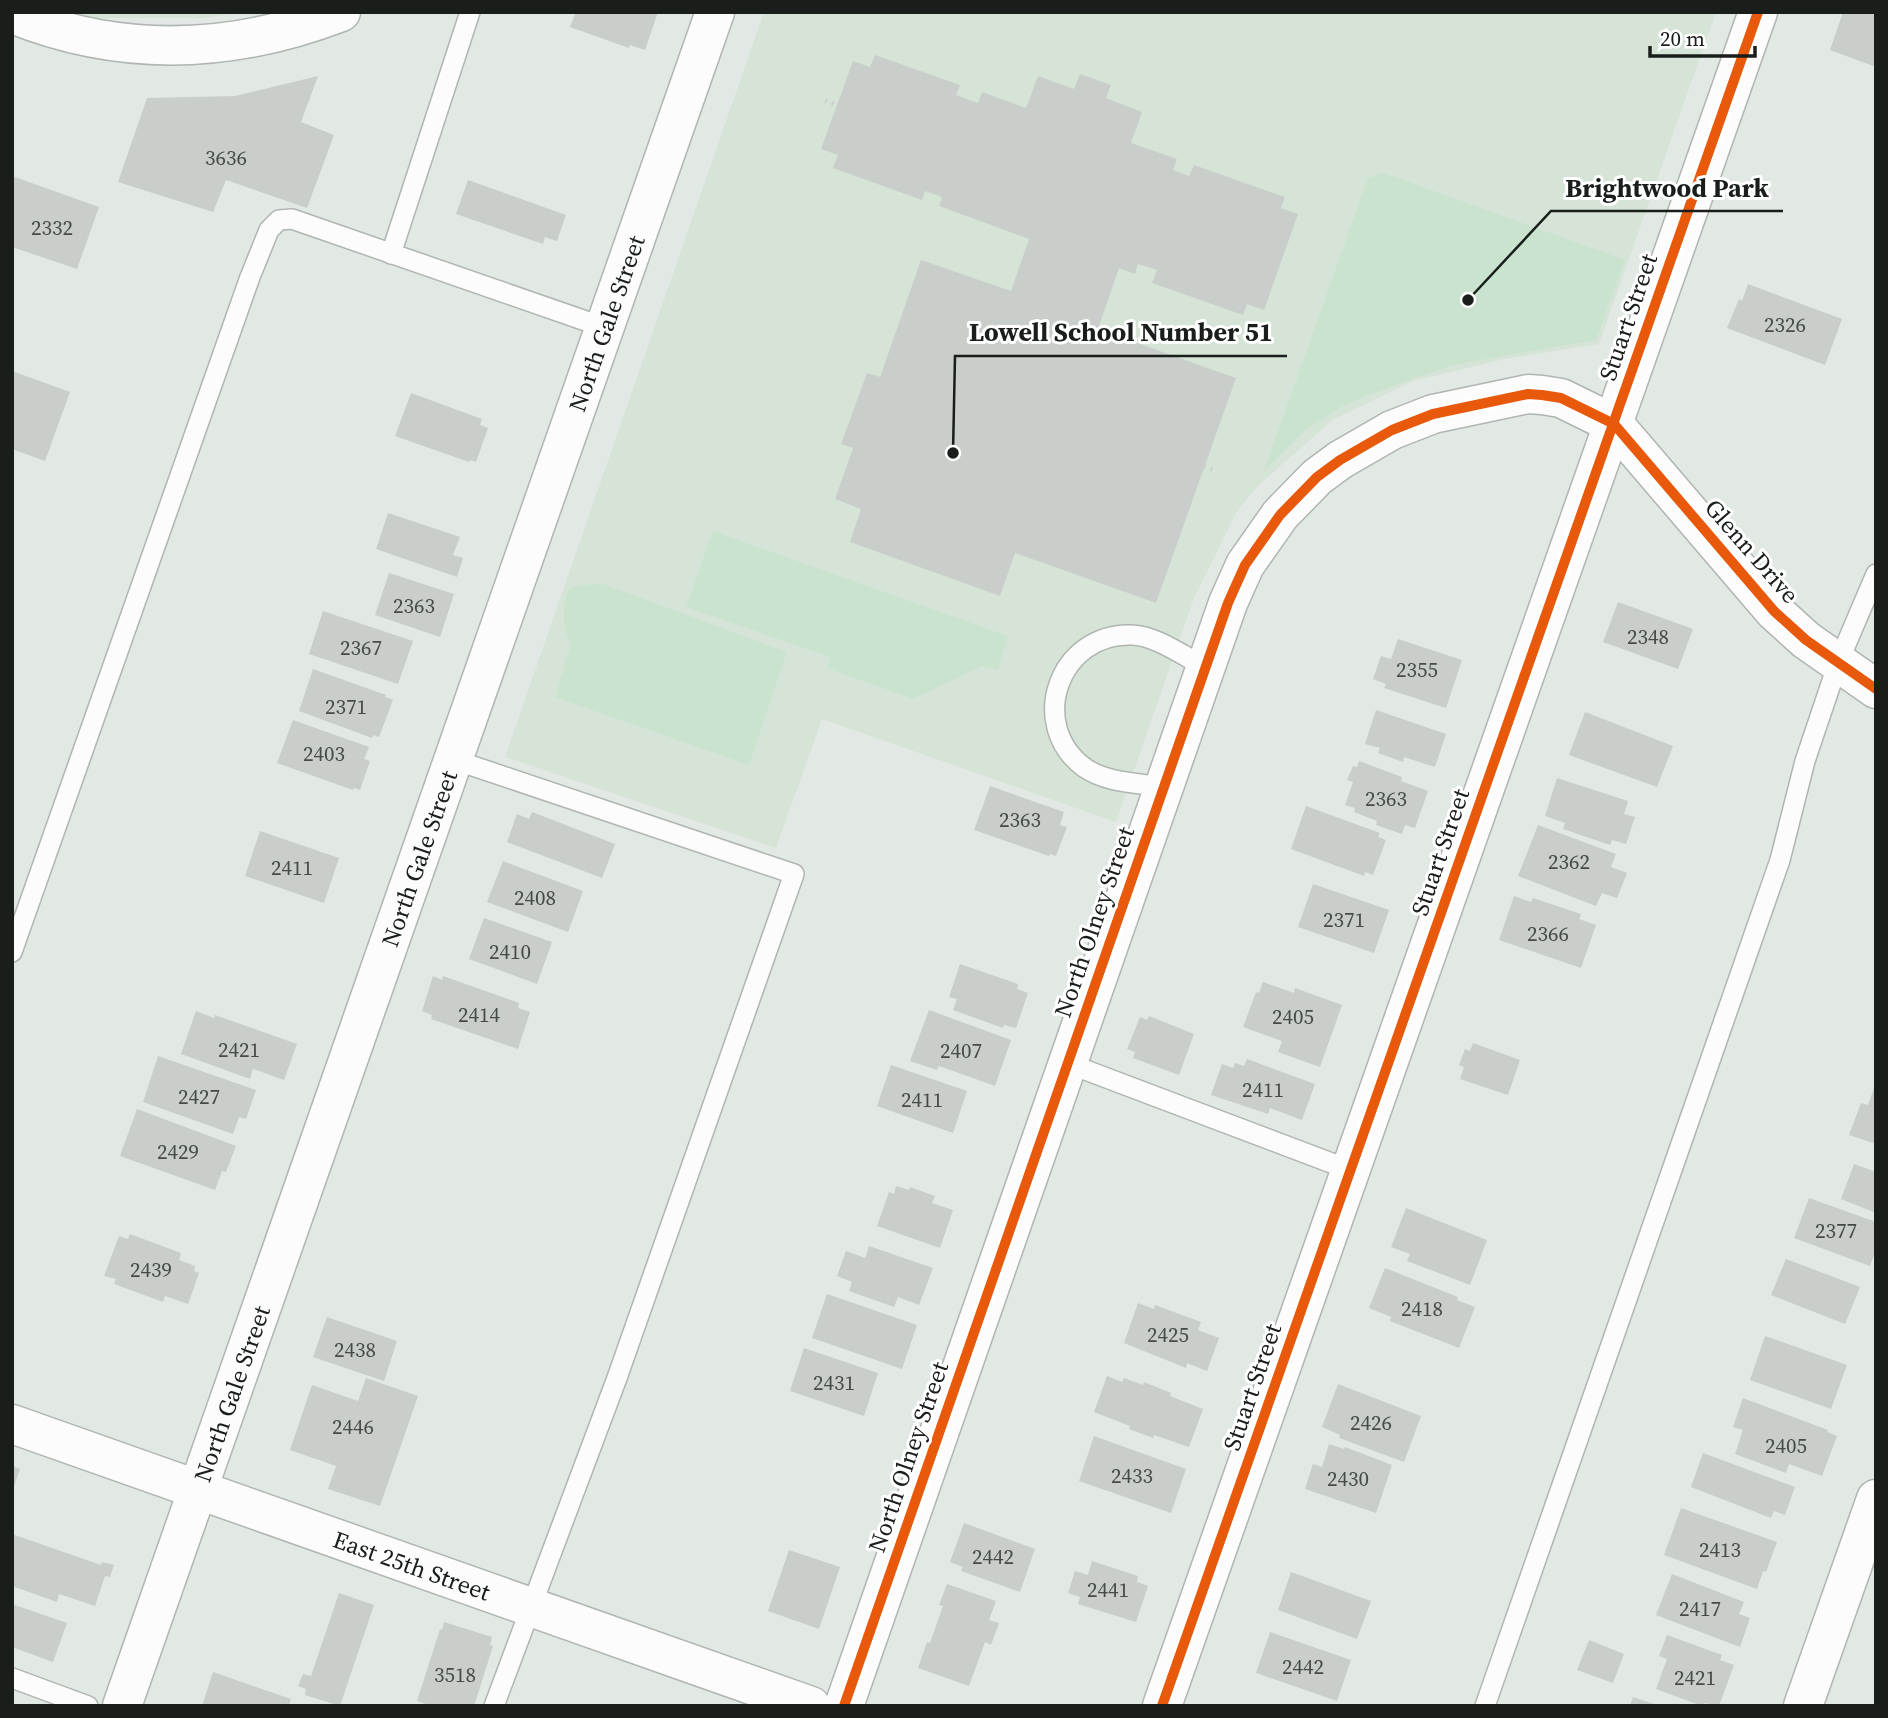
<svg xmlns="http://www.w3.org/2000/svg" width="1888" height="1718" font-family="'Source Serif 4',serif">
	<rect width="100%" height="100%" fill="#e2e8e3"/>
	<g fill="#d6e4d8">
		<polygon points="72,12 243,12 204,18 93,18"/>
		<polygon points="764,12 1716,12 1599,344 1505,359 1413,381 1331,421 1259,485 1237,511 1194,598 1116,822 822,719 776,848 505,757"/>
	</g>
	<g fill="#cae3cf">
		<polygon points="1384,173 1625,260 1596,340 1452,365 1368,395 1345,405 1304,431 1264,471 1368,178"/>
		<polygon points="713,531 1008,636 998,670 982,666 913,699 827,668 830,657 686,607"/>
		<polygon points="603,584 787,652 749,765 555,697 571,644 564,627 564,605 569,589 581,585"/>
	</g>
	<g fill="#c9ceca">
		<polygon points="576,12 658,12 645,50 630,45 629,48 570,27"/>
		<polygon points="1843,12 1876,12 1876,67 1830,50"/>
		<polygon points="875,55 960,85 956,95 978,103 982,92 1026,108 1038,76 1074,89 1080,74 1111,85 1106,98 1142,112 1131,143 1177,159 1173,170 1189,176 1194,165 1285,197 1281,208 1298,214 1264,310 1247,304 1243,315 1152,283 1157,270 1138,264 1135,274 1119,268 1098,329 1236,378 1156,603 1015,553 1000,596 850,542 861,509 835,499 853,448 841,444 867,373 880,377 921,260 1011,291 1029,239 939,206 942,197 925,191 922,200 833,168 838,155 821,149 853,61 870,67"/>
		<polygon points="318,76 301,122 334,135 307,208 226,180 213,212 118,182 147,98 235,96"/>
		<polygon points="12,176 99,207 77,269 12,247"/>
		<polygon points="468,180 566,215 557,241 545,237 543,244 456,214"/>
		<polygon points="1748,284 1842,319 1825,365 1727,328 1739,299 1742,301"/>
		<polygon points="12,371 70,392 45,461 12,449"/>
		<polygon points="411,393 482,419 480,425 488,428 476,462 470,460 469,462 395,436"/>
		<polygon points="388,513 460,537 453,555 463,558 457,577 376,549"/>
		<polygon points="389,573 454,594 440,637 375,615"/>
		<polygon points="1618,602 1693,629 1678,669 1603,642"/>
		<polygon points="323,611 413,641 398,684 309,654"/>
		<polygon points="1398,639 1462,660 1446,708 1384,688 1386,684 1373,679 1381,656 1391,659"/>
		<polygon points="313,669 386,695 385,697 393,700 379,737 373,735 372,738 299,711"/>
		<polygon points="1376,710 1446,734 1435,767 1404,757 1403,762 1378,753 1380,748 1365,744"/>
		<polygon points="1585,712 1673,746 1657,787 1569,755"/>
		<polygon points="293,720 369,747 364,759 370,761 360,790 354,788 353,790 277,763"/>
		<polygon points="1359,761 1402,777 1401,781 1428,791 1415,828 1405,825 1402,834 1376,825 1377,821 1354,812 1355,808 1345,805 1353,782 1347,780 1353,766 1357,767"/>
		<polygon points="1557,778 1628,801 1624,814 1635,817 1626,844 1612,840 1610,845 1563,829 1565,823 1545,816"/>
		<polygon points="990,786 1064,812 1060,825 1067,827 1056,856 1050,854 1049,856 974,830"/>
		<polygon points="1306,806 1380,833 1378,837 1386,840 1373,875 1365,872 1364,876 1291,849"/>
		<polygon points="532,812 615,844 602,878 507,842 517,814 529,819"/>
		<polygon points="1538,825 1616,854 1611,867 1627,873 1617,898 1602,893 1596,906 1518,876"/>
		<polygon points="260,831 339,858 324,903 245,876"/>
		<polygon points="503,861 583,891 568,932 487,902"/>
		<polygon points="1313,884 1389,910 1374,953 1298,927"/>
		<polygon points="1514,896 1531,902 1533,898 1581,914 1579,919 1596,925 1581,968 1499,940"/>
		<polygon points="484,918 552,942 537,984 469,959"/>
		<polygon points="960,964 1018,984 1017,989 1028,993 1016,1028 1004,1025 1003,1028 953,1010 957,999 949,997"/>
		<polygon points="433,976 442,980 443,976 519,1003 518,1008 530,1012 518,1049 431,1019 432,1015 422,1011"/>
		<polygon points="1263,982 1294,993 1295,988 1342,1005 1320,1067 1278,1052 1282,1041 1243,1027 1256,992 1259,993"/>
		<polygon points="929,1010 1011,1040 995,1086 939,1066 937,1070 910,1061"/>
		<polygon points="196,1011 214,1018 215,1015 297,1044 284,1080 253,1069 250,1079 181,1054"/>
		<polygon points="1149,1016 1194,1034 1179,1075 1133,1058 1135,1052 1127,1049 1140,1017 1147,1020"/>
		<polygon points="1473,1043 1520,1060 1508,1095 1460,1079 1464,1067 1459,1065 1465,1049 1470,1051"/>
		<polygon points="158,1056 256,1090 246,1119 239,1117 233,1134 143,1102"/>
		<polygon points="1247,1059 1315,1084 1302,1120 1270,1108 1268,1114 1211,1095 1222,1064 1233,1068 1235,1063 1244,1066"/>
		<polygon points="891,1065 967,1091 953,1133 877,1106"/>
		<polygon points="1874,1088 1876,1088 1876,1144 1849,1135 1861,1103 1868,1105"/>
		<polygon points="137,1109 236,1146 226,1172 222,1171 215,1190 120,1156"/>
		<polygon points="1854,1164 1876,1172 1876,1213 1841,1199"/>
		<polygon points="896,1186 909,1190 910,1187 935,1196 932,1203 953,1210 940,1248 877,1226 889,1192 894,1194"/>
		<polygon points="1809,1198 1876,1222 1876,1249 1870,1266 1794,1238"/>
		<polygon points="1406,1208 1487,1240 1470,1285 1407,1261 1410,1254 1391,1247"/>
		<polygon points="130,1234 181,1253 179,1260 195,1266 194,1271 199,1273 188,1304 165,1296 163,1302 114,1284 116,1279 104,1276 119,1236 128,1239"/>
		<polygon points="869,1246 933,1268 919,1305 898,1297 894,1307 849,1291 852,1282 837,1276 846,1251 865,1258"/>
		<polygon points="1786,1259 1860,1287 1845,1324 1771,1295"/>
		<polygon points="1385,1268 1458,1297 1457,1300 1475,1307 1459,1348 1390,1321 1391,1317 1369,1308"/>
		<polygon points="827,1294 917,1325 902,1369 812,1338"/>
		<polygon points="1138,1303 1154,1309 1155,1305 1201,1322 1198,1330 1219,1338 1207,1371 1187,1363 1186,1368 1124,1343"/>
		<polygon points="327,1317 397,1341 384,1381 313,1357"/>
		<polygon points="1765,1336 1847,1365 1831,1409 1750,1380"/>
		<polygon points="804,1348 878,1373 864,1416 790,1391"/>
		<polygon points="1107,1376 1122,1382 1124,1378 1143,1385 1144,1382 1171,1393 1170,1396 1203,1409 1189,1447 1154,1435 1153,1438 1129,1429 1130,1426 1094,1412"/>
		<polygon points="366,1378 418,1396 380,1506 328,1489 336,1466 290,1450 312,1385 358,1401"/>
		<polygon points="1338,1384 1421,1416 1404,1462 1339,1438 1340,1435 1322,1427"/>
		<polygon points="1743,1398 1828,1430 1827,1432 1837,1436 1822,1476 1789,1464 1786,1473 1735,1454 1743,1430 1733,1427"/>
		<polygon points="1094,1436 1186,1469 1171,1513 1079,1481"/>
		<polygon points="1329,1444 1344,1449 1345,1447 1392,1465 1376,1513 1305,1489 1313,1464 1322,1467"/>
		<polygon points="1703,1453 1795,1487 1785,1515 1774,1511 1771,1518 1691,1487"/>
		<polygon points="12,1466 20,1469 13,1489 12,1489"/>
		<polygon points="1681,1508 1777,1542 1766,1572 1763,1571 1757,1589 1664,1555"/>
		<polygon points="964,1523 1035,1549 1020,1592 961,1571 963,1567 950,1562"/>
		<polygon points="12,1534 101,1565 102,1562 114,1565 110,1577 105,1576 95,1606 59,1594 57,1602 12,1586"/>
		<polygon points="789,1550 840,1567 819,1629 768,1611"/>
		<polygon points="1092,1561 1138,1576 1137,1582 1148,1586 1136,1622 1078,1604 1080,1597 1068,1593 1075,1571 1088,1575"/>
		<polygon points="1291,1572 1371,1601 1357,1639 1278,1610"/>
		<polygon points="1672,1574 1744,1602 1739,1614 1750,1618 1740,1647 1656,1615"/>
		<polygon points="947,1584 996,1601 989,1620 999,1623 991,1645 985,1642 969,1686 918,1668 927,1642 930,1643 943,1606 939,1605"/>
		<polygon points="339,1593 374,1605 340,1706 305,1695 306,1689 298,1686 303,1674 311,1676"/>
		<polygon points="12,1604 67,1623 53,1662 12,1647"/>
		<polygon points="444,1622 492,1637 490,1645 493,1646 474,1706 432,1706 417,1701 440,1629 442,1630"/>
		<polygon points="1270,1632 1351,1660 1337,1701 1256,1673"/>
		<polygon points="1667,1635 1722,1655 1720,1660 1734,1665 1719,1706 1705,1703 1702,1706 1656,1689 1667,1659 1659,1656"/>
		<polygon points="1589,1640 1624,1654 1613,1683 1577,1670"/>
		<polygon points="213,1672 291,1699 289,1706 202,1706"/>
		<polygon points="1633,1697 1657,1705 1657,1706 1630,1706"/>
	</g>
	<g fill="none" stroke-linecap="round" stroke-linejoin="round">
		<defs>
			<g id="service">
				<polyline points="391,254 470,12"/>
				<polyline points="452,759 794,874 617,1378 494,1706"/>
				<path d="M1163 787C1138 783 1107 783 1085 768 1026 725 1059 632 1132 635 1157 636 1183 656 1205 667"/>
				<polyline points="12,952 250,277 269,230 279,220 292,219 606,328"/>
				<polyline points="1067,1063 1350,1170"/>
				<polyline points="12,1678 88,1706"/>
				<polyline points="1485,1706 1780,860 1805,761 1838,663 1876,574"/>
			</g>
			<g id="minor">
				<path d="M12 14C121 58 232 54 341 12"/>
				<path id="s1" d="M122 1706 715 12"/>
				<polyline points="844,1706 1228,603 1245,565 1280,515 1317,477 1340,460 1392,430 1433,414 1528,394 1542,395 1561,398 1614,424 1774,611 1806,640 1876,689"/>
				<polyline points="1162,1706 1758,12"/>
				<polyline points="1803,1706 1876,1499"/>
			</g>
			<g id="tertiary">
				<path id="s2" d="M12 1424 811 1706"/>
			</g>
		</defs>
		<use href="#service" stroke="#b0b5b1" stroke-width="22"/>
		<use href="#minor" stroke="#b0b5b1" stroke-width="41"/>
		<use href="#tertiary" stroke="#b0b5b1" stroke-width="41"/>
		<g stroke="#cdcfce" stroke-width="4.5" stroke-dasharray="2 5" stroke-linecap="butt">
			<polyline points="825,101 837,105"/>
			<polyline points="1204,466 1217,471"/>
		</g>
		<use href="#service" stroke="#fbfcfb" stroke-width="19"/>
		<use href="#minor" stroke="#fbfcfb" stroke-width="38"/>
		<use href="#tertiary" stroke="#fbfcfb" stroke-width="38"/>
		<defs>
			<g id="cycleway">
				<polyline points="844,1706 1228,603 1245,565 1280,515 1317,477 1340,460 1392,430 1433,414 1528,394 1542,395 1561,398 1614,424 1774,611 1806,640 1876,689"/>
				<polyline points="1162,1706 1758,12"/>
			</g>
		</defs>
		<use href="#cycleway" stroke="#fff" stroke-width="15"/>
		<use href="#cycleway" stroke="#e8590c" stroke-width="10"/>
	</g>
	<g text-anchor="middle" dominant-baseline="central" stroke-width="6" stroke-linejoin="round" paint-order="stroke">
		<g font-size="21" fill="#464b47">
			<text x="226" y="157">3636</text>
			<text x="52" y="227">2332</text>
			<text x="1785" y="324">2326</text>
			<text x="414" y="605">2363</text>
			<text x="1648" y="636">2348</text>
			<text x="361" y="647">2367</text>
			<text x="1417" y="669">2355</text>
			<text x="346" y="706">2371</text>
			<text x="324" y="753">2403</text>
			<text x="1386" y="798">2363</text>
			<text x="1020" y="819">2363</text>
			<text x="1569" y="861">2362</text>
			<text x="292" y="867">2411</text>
			<text x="535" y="897">2408</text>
			<text x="1344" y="919">2371</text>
			<text x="1548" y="933">2366</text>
			<text x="510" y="951">2410</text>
			<text x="479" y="1014">2414</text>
			<text x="1293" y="1016">2405</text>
			<text x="239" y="1049">2421</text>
			<text x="961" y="1050">2407</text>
			<text x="1263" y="1089">2411</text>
			<text x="199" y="1096">2427</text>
			<text x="922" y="1099">2411</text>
			<text x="178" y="1151">2429</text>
			<text x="1836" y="1230">2377</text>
			<text x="151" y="1269">2439</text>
			<text x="1422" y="1308">2418</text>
			<text x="1168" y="1334">2425</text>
			<text x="355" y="1349">2438</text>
			<text x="834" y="1382">2431</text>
			<text x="1371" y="1422">2426</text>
			<text x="353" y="1426">2446</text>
			<text x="1786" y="1445">2405</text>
			<text x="1132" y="1475">2433</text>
			<text x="1348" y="1478">2430</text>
			<text x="1720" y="1549">2413</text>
			<text x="993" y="1556">2442</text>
			<text x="1108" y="1589">2441</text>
			<text x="1700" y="1608">2417</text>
			<text x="1303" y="1666">2442</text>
			<text x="455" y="1674">3518</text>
			<text x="1695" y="1677">2421</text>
		</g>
		<g font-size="24" fill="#191e1a" stroke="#fff">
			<text transform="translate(1628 317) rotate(-71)">Stuart Street</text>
			<text stroke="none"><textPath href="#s1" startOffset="1465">North Gale Street</textPath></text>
			<text transform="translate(1752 551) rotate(49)">Glenn Drive</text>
			<text transform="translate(1440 852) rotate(-71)">Stuart Street</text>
			<text stroke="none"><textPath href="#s1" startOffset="898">North Gale Street</textPath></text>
			<text transform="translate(1094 922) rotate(-71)">North Olney Street</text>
			<text transform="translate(1252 1387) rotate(-71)">Stuart Street</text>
			<text stroke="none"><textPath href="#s1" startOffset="331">North Gale Street</textPath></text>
			<text transform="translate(908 1457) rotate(-71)">North Olney Street</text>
			<text stroke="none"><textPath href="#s2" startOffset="424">East 25th Street</textPath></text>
		</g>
	</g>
	<path fill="none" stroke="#191e1a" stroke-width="2.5" d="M1468 300L1551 211H1783M953 453L955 356H1287"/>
	<g fill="#191e1a" stroke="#fff" stroke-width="2.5">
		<circle cx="1468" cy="300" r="7"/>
		<circle cx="953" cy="453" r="7"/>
	</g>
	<g font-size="26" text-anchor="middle" font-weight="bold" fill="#191e1a" stroke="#fff" stroke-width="6" stroke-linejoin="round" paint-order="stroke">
		<text x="1667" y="197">Brightwood Park</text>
		<text x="1121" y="341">Lowell School Number 51</text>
	</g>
	<rect width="1888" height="1718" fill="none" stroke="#191e1a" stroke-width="28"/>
	<path d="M1650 46v10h105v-10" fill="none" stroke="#191e1a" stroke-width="3.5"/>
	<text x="1660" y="46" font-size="21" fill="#191e1a" stroke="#ffffff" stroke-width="5" paint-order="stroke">20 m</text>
</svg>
